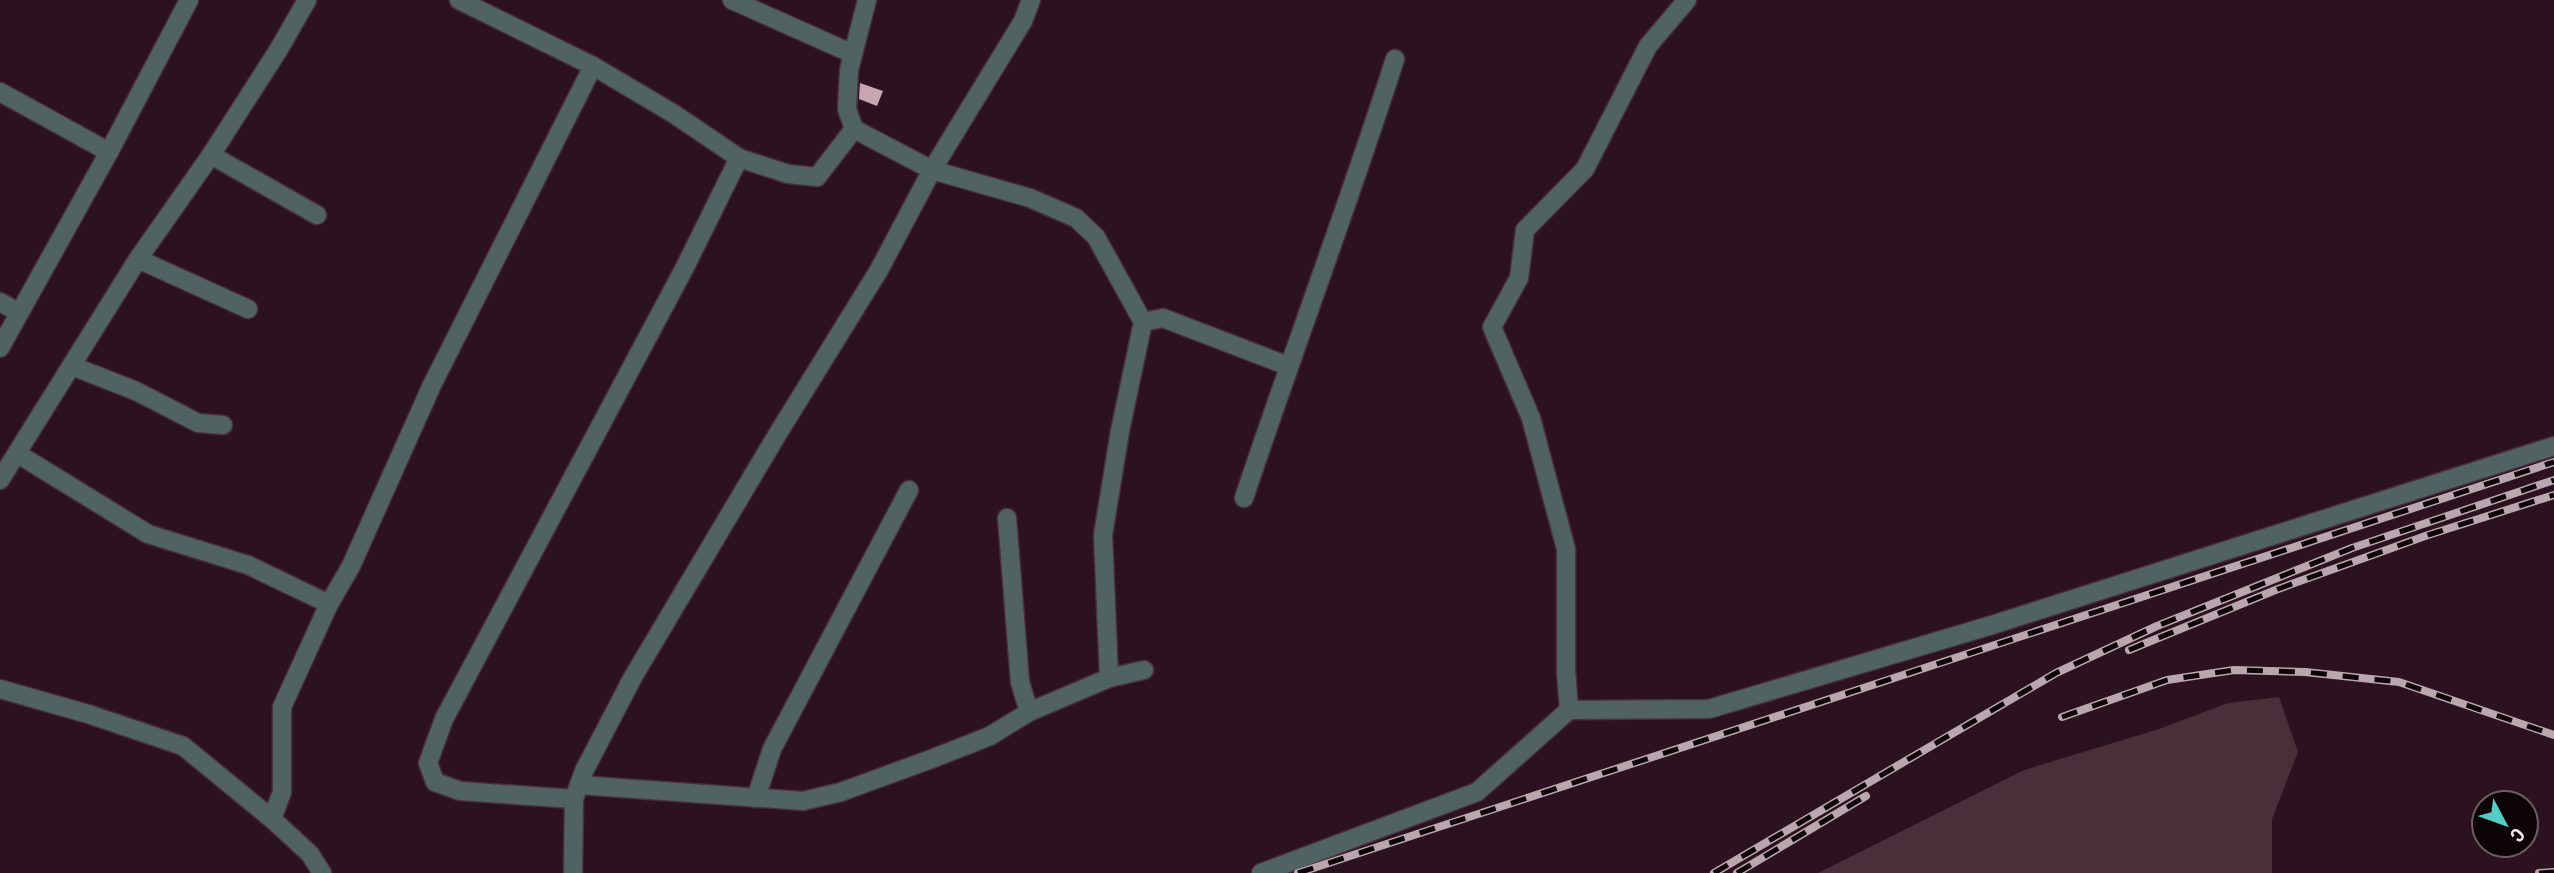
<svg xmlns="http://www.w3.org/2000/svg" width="2554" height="873" font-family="'Roboto Condensed',sans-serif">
	<rect width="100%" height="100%" fill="#2b121e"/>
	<polygon fill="#4a2e3a" points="2279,697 2298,752 2272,819 2272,873 1818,873 2024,770 2159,729 2228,703"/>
	<polygon fill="#c7a5b3" points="860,83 883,91 877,106 859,99"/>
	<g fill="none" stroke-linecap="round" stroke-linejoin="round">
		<defs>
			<g id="minor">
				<polyline points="459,0 593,66 674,114 739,158 788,174 817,177 854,129"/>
				<polyline points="732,0 853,54"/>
				<polyline points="867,0 849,70 847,109 854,129 932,170 1030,198 1076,218 1096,237 1143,322 1120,431 1103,535 1109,678"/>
				<polyline points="0,92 109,152"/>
				<polyline points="211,155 317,215"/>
				<polyline points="138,259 248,309"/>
				<polyline points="0,302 18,312"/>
				<polyline points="1143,322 1163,318 1288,366"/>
				<polyline points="0,348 109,152 189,0"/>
				<polyline points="72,366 136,391 198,423 223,425"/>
				<polyline points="18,454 148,534 248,565 329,604"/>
				<polyline points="0,480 138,259 211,155 279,49 307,0"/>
				<path d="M1244 498C1293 351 1348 206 1395 59"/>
				<polyline points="1007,518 1020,682 1029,712"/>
				<polyline points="0,689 88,714 183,746 272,819 310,854 322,873"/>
				<polyline points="1569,710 1566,671 1566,549 1531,418 1492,327 1519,278 1525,230 1585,169 1648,46 1687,0"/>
				<polyline points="579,785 803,801 841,792 934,758 990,736 1029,712 1109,678 1144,670"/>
				<polyline points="756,798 772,749 909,490"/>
				<polyline points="574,799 460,791 435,782 428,763 444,719 684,269 739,158"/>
				<polyline points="272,819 282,792 282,707 329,604 351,566 432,385 593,66"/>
				<polyline points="573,873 574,799 584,771 633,677 777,435 879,270 932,170 1023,21 1031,0"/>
				<polyline points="1261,873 1477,792 1569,710 1709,709 1992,625 2554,446"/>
			</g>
		</defs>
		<use href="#minor" stroke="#482f3b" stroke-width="21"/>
		<use href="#minor" stroke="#506362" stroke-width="18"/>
		<defs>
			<g id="rail">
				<polyline points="2129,650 2278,589 2428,535 2554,495"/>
				<polyline points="2062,717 2167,680 2234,670 2305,672 2399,682 2554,735"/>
				<polyline points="1298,873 2554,462"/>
				<polyline points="1714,873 2056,673 2157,626 2352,548 2554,480"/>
				<polyline points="1737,873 1866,796"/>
				<polyline points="2539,873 2554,872"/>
			</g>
		</defs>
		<use href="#rail" stroke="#baa6af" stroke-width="8"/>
		<use href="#rail" stroke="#0d0407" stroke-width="5" stroke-dasharray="16" stroke-linecap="butt"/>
	</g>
	<g transform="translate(2505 824) rotate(131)"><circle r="33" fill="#0d0407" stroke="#6b5e63" stroke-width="2"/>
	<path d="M0-5L12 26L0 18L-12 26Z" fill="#54cdc7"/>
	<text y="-10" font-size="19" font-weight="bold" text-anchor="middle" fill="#f7e4ec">С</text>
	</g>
</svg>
